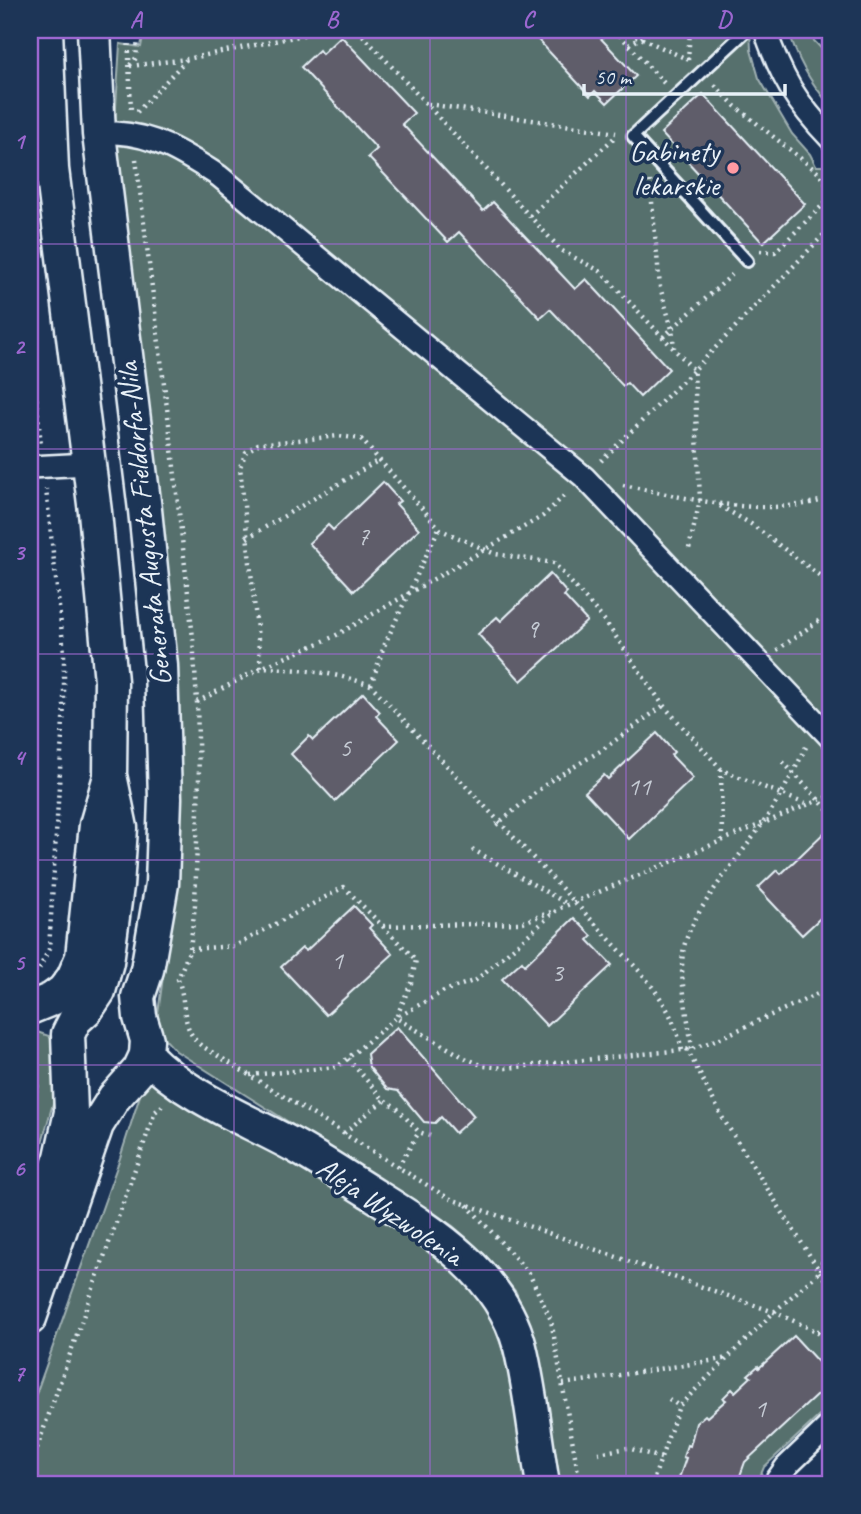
<svg xmlns="http://www.w3.org/2000/svg" width="861" height="1514" font-family="Caveat,sans-serif">
	<rect width="100%" height="100%" fill="#1d3557"/>
	<filter id="ink" filterUnits="userSpaceOnUse"><feTurbulence type="fractalNoise" baseFrequency=".0143" numOctaves="2"/><feDisplacementMap in="SourceGraphic" scale="14" xChannelSelector="R" yChannelSelector="G"/><feConvolveMatrix kernelMatrix="1 2 1 2 8 2 1 2 1" color-interpolation-filters="sRGB"/></filter>
	<g filter="url(#ink)">
		<g fill="#56706d" stroke="#9fb0b2" stroke-width="2">
			<polygon points="144,30 750,30 751,50 759,78 792,134 810,154 816,166 831,166 831,1405 764,1467 757,1484 559,1484 540,1369 530,1330 516,1292 486,1256 453,1226 176,1051 162,1036 157,1021 179,858 181,780 173,621 115,123 120,44 141,47"/>
			<path d="M789 30H804L831 59V106C812 85 796 58 789 30Z"/>
			<path d="M34 1031 49 1036 52 1040V1050L59 1082 30 1185V1111L39 1086C26 1070 27 1050 34 1031Z"/>
			<path d="M157 1079 426 1247C445 1261 463 1276 477 1296 513 1345 516 1425 526 1484H30V1411L120 1158 143 1086 145 1081Z"/>
		</g>
		<g fill="#5f5d6b" stroke="#e8f1f8" stroke-width="2">
			<polygon points="529,30 593,30 636,76 607,103 595,91 590,96"/>
			<polygon points="341,36 414,113 402,124 483,211 493,202 575,289 586,279 669,369 640,397 627,383 623,386 550,309 540,318 459,232 448,242 368,157 377,149 301,67 319,50 322,54"/>
			<polygon points="703,94 805,204 763,243 661,133"/>
			<polygon points="383,482 400,501 396,504 419,529 354,591 309,543 328,525 333,530"/>
			<polygon points="550,574 567,593 564,596 587,621 521,681 478,634 497,617 501,621"/>
			<polygon points="363,693 380,712 376,716 399,740 335,801 291,754 309,736 313,740"/>
			<polygon points="657,733 674,752 671,755 693,778 629,839 585,792 604,775 608,779"/>
			<polygon points="830,827 831,908 802,935 758,888 777,870 781,874"/>
			<polygon points="354,906 372,925 369,928 393,954 326,1015 281,967 302,948 306,951"/>
			<polygon points="574,918 592,936 588,940 612,965 547,1026 502,979 522,961 525,965"/>
			<polygon points="397,1027 474,1116 455,1133 441,1117 435,1123 424,1122 398,1091 387,1089 369,1067 367,1054"/>
			<polygon points="794,1336 831,1376 831,1382 745,1462 737,1484 677,1484 686,1458 683,1457 687,1445 690,1446 696,1423 705,1415 707,1417 726,1400 723,1398 732,1389 735,1392 751,1377 748,1375 758,1366 759,1368"/>
		</g>
		<g fill="none" stroke-linecap="round" stroke-linejoin="round">
			<defs>
				<polyline id="lane" points="747,261 633,136 747,30"/>
				<g id="street">
					<path d="M765 30C781 77 796 103 831 139"/>
					<path d="M116 133C156 135 186 155 219 176L584 477 831 738"/>
					<polyline points="30,164 52,169"/>
					<polyline points="30,467 89,464"/>
					<polyline points="774,1484 786,1467 831,1424"/>
				</g>
				<g id="secondary">
					<polyline points="30,1008 52,999 63,991 73,978 82,957 96,825 109,780"/>
					<path d="M146 1055C188 1098 244 1118 295 1146 320 1160 344 1176 368 1191 430 1230 500 1271 520 1347 531 1392 535 1439 543 1484"/>
					<polyline points="30,1245 61,1157 71,1112 68,1034 75,1020 87,1009 99,991 107,962 117,886 121,828 110,775 111,681 95,512 52,169 46,30"/>
					<polyline points="30,1318 97,1125 114,1098 139,1070 146,1055 147,1040 140,1017 138,997 147,970 162,884 165,798 161,666 145,510 99,134 94,30"/>
				</g>
			</defs>
			<use href="#lane" stroke="#e8f1f8" stroke-width="16"/>
			<use href="#street" stroke="#e8f1f8" stroke-width="26"/>
			<use href="#secondary" stroke="#e8f1f8" stroke-width="37"/>
			<g stroke="#e8f1f8" stroke-width="4.5" stroke-dasharray="2 5" stroke-linecap="butt">
				<polyline points="128,30 131,112"/>
				<polyline points="358,30 562,251 600,271 694,370 700,500 688,553"/>
				<polyline points="615,30 664,83"/>
				<polyline points="623,30 689,60"/>
				<polyline points="629,45 653,30"/>
				<polyline points="688,60 690,30"/>
				<polyline points="130,65 136,58 139,30"/>
				<polyline points="130,66 187,59 328,30"/>
				<polyline points="715,85 735,106 820,174 831,192"/>
				<polyline points="428,104 616,133"/>
				<polyline points="137,112 186,60"/>
				<path d="M136 159 171 440 193 638 197 702 199 778 195 905 190 949 178 979C187 1002 180 1030 202 1046L448 1198 774 1312 816 1331 831 1344"/>
				<polyline points="650,181 660,287 672,329 674,348"/>
				<polyline points="530,216 616,136"/>
				<polyline points="760,251 775,252 831,197"/>
				<polyline points="30,336 41,445"/>
				<polyline points="663,337 735,272"/>
				<polyline points="601,461 694,370 831,227"/>
				<path d="M623 485C693 499 760 519 831 498"/>
				<polyline points="720,506 751,524 831,584"/>
				<polyline points="247,538 379,460"/>
				<polyline points="777,650 831,612"/>
				<polyline points="371,685 384,646 439,528"/>
				<polyline points="197,702 261,668 333,637 543,516 567,493"/>
				<polyline points="783,762 831,813"/>
				<polyline points="721,769 722,840"/>
				<polyline points="496,825 550,781 602,750 663,706"/>
				<polyline points="472,849 569,905"/>
				<polyline points="383,926 520,923 554,911"/>
				<polyline points="190,949 235,946 344,887 416,960 411,983 396,1018 465,1058 484,1066 506,1068 692,1049 718,1039 831,988"/>
				<polyline points="39,969 49,949 64,704 64,652 46,489"/>
				<polyline points="687,1049 722,1117 831,1289"/>
				<path d="M692 1049C689 1021 679 980 683 953 687 916 739 858 761 826 778 801 793 774 806 747"/>
				<path d="M682 1050C674 1017 664 1001 643 975L371 685C331 672 302 669 261 668L240 467 246 452 258 444 339 436 361 439 441 530 495 554 554 563 605 621 663 705 722 770 808 805"/>
				<polyline points="348,1059 384,1100 396,1107 419,1132 430,1136"/>
				<polyline points="250,1075 337,1067 396,1018 444,991 476,980 558,909 831,795"/>
				<polyline points="344,1133 384,1100"/>
				<polyline points="398,1167 419,1132"/>
				<polyline points="467,1205 529,1273 551,1320 580,1484"/>
				<polyline points="821,1270 826,1236"/>
				<polyline points="817,1331 831,1331"/>
				<polyline points="563,1384 729,1358"/>
				<polyline points="669,1399 679,1406"/>
				<polyline points="598,1453 628,1448 661,1458"/>
				<polyline points="30,1468 155,1112 162,1106"/>
				<polyline points="652,1484 679,1406 774,1312 831,1262"/>
				<polyline points="822,1484 831,1475"/>
			</g>
			<use href="#lane" stroke="#1d3557" stroke-width="10"/>
			<use href="#street" stroke="#1d3557" stroke-width="21"/>
			<use href="#secondary" stroke="#1d3557" stroke-width="32"/>
		</g>
	</g>
	<path fill="none" stroke="#9c67d0" stroke-width="2" stroke-opacity="0.55" d="M234 30V1484M430 30V1484M626 30V1484M30 244H831M30 449H831M30 654H831M30 860H831M30 1065H831M30 1270H831"/>
	<circle fill="#ff9aa2" stroke="#1d3557" stroke-width="2.5" cx="733" cy="168" r="7"/>
	<g text-anchor="middle" dominant-baseline="central" stroke-width="7" stroke-linejoin="round" paint-order="stroke">
		<g font-size="26" fill="#c6ccd5">
			<text x="363" y="536">7</text>
			<text x="532" y="628">9</text>
			<text x="345" y="747">5</text>
			<text x="639" y="786">11</text>
			<text x="337" y="960">1</text>
			<text x="557" y="972">3</text>
			<text x="760" y="1408">1</text>
		</g>
		<g font-size="30" fill="#e8f1f8" stroke="#1d3557" text-anchor="end">
			<text x="719" y="151">Gabinety<tspan x="719" dy="34">lekarskie</tspan></text>
		</g>
		<g font-size="30" fill="#e8f1f8" stroke="#1d3557">
			<text transform="translate(144 524) rotate(-96)">Generała Augusta Fieldorfa-Nila</text>
			<text transform="translate(390 1211) rotate(34)">Aleja Wyzwolenia</text>
		</g>
	</g>
	<rect width="861" height="1514" fill="none" stroke="#1d3557" stroke-width="77"/>
	<path d="M584 84v10h201v-10" fill="none" stroke="#e8f1f8" stroke-width="3.5"/>
	<text x="595" y="84" font-size="21" fill="#e8f1f8" stroke="#1d3557" stroke-width="5" paint-order="stroke">50 m</text>
	<rect x="38" y="38" width="784" height="1438" fill="none" stroke="#9c67d0" stroke-width="2.5"/>
	<g font-size="23" text-anchor="middle" font-weight="bold" fill="#9c67d0">
		<text x="136" y="27">A</text>
		<text x="332" y="27">B</text>
		<text x="528" y="27">C</text>
		<text x="724" y="27">D</text>
		<text x="19" y="149">1</text>
		<text x="19" y="354">2</text>
		<text x="19" y="560">3</text>
		<text x="19" y="765">4</text>
		<text x="19" y="970">5</text>
		<text x="19" y="1176">6</text>
		<text x="19" y="1381">7</text>
	</g>
</svg>
